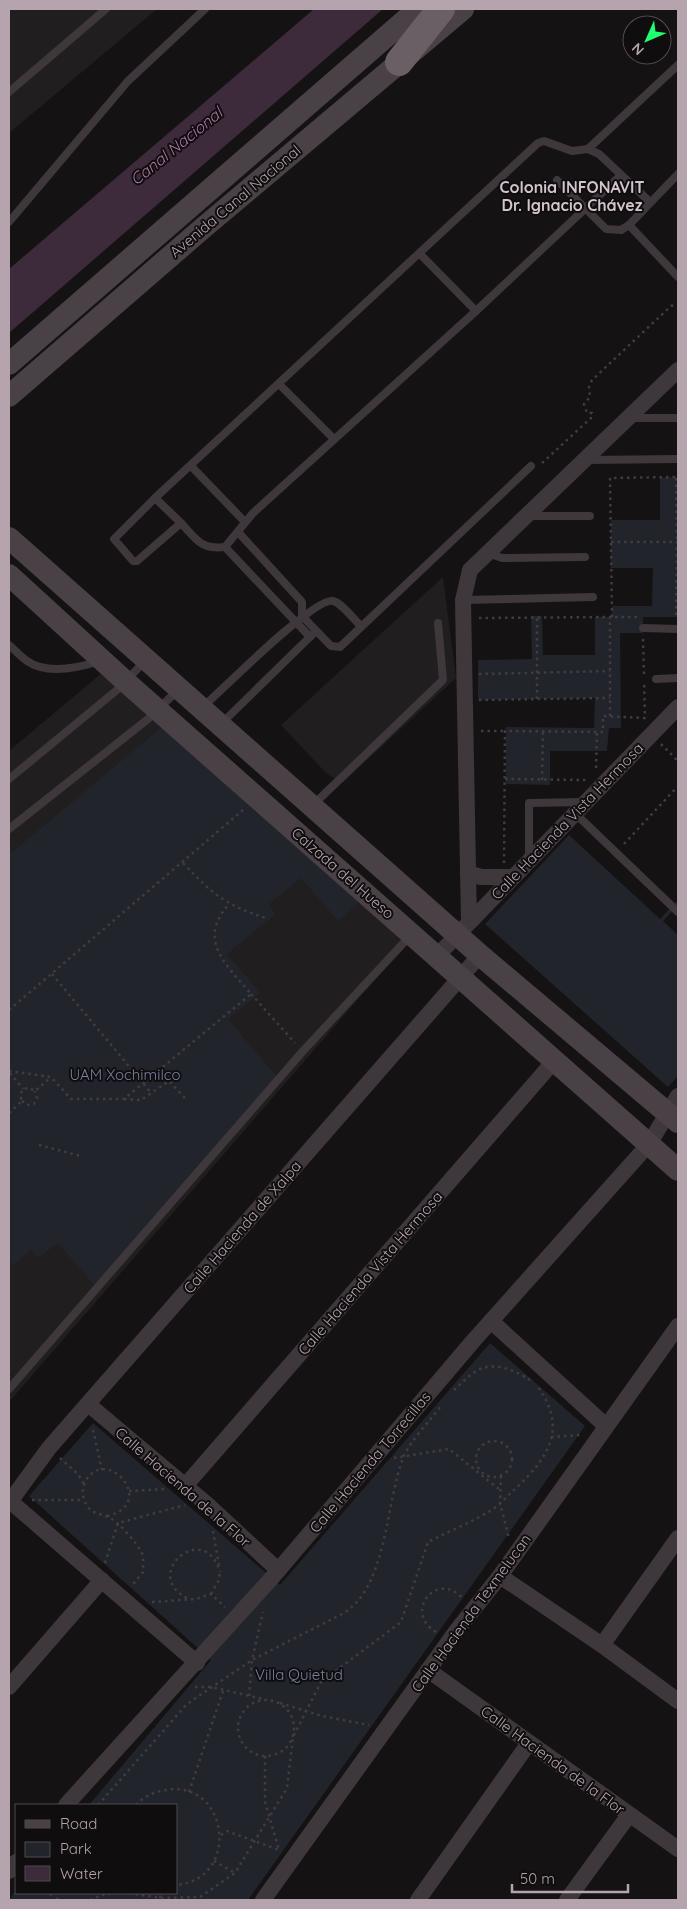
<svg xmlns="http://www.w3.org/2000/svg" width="687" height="1909" font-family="Quicksand,sans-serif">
	<rect width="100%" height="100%" fill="#141213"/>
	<g fill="#211e1f">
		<polygon points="9,9 157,9 9,133"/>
		<polygon points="443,577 456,678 342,783 327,774 281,725"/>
		<polygon points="103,672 406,944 9,1402 9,751"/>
	</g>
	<g fill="#22242c">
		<polygon points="678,477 678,617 643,617 643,633 620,633 621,728 609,728 607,751 550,751 550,785 506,784 506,727 594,728 595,698 478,700 478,660 532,659 531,616 542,616 543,655 595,655 595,617 612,617 612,606 652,606 653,568 611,568 611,520 660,520 660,478"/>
		<polygon points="163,726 359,902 338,921 301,878 269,904 275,914 227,954 260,993 228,1019 277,1077 96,1287 58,1243 38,1258 31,1250 13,1265 9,1260 9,855"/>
		<polygon points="569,835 660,919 678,900 678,905 663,921 678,935 678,1076 668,1087 485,924"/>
		<polygon points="490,1343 585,1426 248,1900 9,1900 16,1890 16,1893 176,1893 176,1805 89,1805 211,1660 29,1496 93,1423 280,1585"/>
	</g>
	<polygon fill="#3d2b3b" points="314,9 383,9 9,333 9,269"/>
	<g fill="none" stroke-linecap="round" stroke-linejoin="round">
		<g stroke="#423b3f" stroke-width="2.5" stroke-dasharray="2.5 4" stroke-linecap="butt">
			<polyline points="542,463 591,418 592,413 587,413 584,404 590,397 589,387 592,380 671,306 678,304"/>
			<polyline points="676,478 677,542"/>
			<polyline points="611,542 677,542 676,617"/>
			<polyline points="612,617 610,478 678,477"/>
			<polyline points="479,618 610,617"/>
			<polyline points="643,639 644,676"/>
			<polyline points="479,674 610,671"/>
			<polyline points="537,699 537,616"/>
			<polyline points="479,700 610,698"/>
			<polyline points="610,716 610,617 639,617"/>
			<polyline points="481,731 505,731"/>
			<polyline points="661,744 678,761"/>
			<polyline points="596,768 597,732"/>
			<polyline points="505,779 586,780"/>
			<polyline points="542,780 543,731"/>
			<polyline points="624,844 678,786"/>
			<path d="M183 863C213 895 227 906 269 919"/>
			<polyline points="504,863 505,731 603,732 603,716 645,718 644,681"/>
			<polyline points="52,974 152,1094"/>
			<polyline points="251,994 295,1043"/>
			<polyline points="9,1010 243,810"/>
			<path d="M9 1071 51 1077 71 1099H124L251 994C227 965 196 941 229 904"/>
			<polyline points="10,1073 23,1089"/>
			<polyline points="124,1099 141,1100 169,1081 186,1099"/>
			<polyline points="22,1101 27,1105 34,1104 37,1098 35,1091"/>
			<polyline points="9,1113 22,1101 20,1095 23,1089 29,1088 35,1091 51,1077"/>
			<polyline points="39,1145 81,1156"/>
			<path d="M454 1390C461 1384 470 1374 478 1370 495 1361 516 1371 530 1380"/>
			<polyline points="93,1430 102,1470"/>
			<polyline points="551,1437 581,1435"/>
			<circle cx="494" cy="1459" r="18"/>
			<polyline points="60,1458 78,1474 84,1484"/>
			<polyline points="394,1458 449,1449 500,1490"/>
			<polyline points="501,1476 500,1503 509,1538"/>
			<polyline points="129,1491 165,1489"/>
			<polyline points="32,1500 83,1500"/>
			<path d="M107 1516C159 1504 106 1443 85 1482 82 1489 82 1497 86 1504 91 1514 99 1513 108 1517 118 1521 137 1543 142 1553 144 1558 143 1567 143 1572L131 1587"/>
			<polyline points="213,1531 219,1565"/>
			<polyline points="105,1563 118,1523 185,1505"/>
			<polyline points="211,1594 219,1580 220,1570"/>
			<path d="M187 1598C140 1574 205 1519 220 1572"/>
			<polyline points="152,1602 196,1599 211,1594 225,1607"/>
			<path d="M436 1632C402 1612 438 1569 463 1599"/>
			<polyline points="195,1687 211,1687 263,1699"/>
			<polyline points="249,1696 252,1660 263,1612"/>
			<circle cx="266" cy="1728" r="28"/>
			<polyline points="280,1703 322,1716 369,1725"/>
			<polyline points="265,1756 265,1802 279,1850"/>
			<polyline points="189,1792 223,1691"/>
			<path d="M98 1805 187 1704 252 1660 342 1614C387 1589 386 1502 403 1458 408 1444 431 1419 441 1406"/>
			<path d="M136 1805C144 1796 154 1792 166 1790 228 1779 242 1879 176 1885"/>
			<polyline points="221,1835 227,1831 279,1850"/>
			<polyline points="214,1861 235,1873"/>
			<polyline points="51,1893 51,1900"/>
			<path d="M129 1893 160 1898 200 1897 235 1873 287 1788 293 1737 321 1682 401 1622 428 1542C449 1531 473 1522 493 1509 501 1504 508 1495 515 1489 548 1458 568 1429 538 1387"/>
			<polyline points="160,1898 161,1893"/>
			<polyline points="57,1900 60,1893"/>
			<polyline points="90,1900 105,1894 114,1893"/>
		</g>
		<g stroke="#3e373b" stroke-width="8">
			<polyline points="9,92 106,9"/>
			<polyline points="588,149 678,65"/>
			<polyline points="678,174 629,225 678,277"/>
			<path d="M621 175 476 311 253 513 225 547C201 550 196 539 181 523L137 561H133L114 539 155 498 538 143 544 141 572 151 588 149 599 154 650 202"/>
			<polyline points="557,180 606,229 621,230 629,225"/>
			<polyline points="9,222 128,81 205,9"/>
			<polyline points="420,254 476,311"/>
			<polyline points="279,384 334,439"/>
			<polyline points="630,418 678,418"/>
			<polyline points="588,460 678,459"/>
			<polyline points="191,466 244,521"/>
			<polyline points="155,498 181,523"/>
			<polyline points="530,516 590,516"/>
			<polyline points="238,532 302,602 302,616 331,646 340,647 531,466"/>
			<polyline points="225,547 310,637"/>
			<polyline points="488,553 502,558 585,557"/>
			<polyline points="463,600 593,597"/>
			<polyline points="643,628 678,629"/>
			<path d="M9 645C15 650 20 656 27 661 47 675 78 668 100 661"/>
			<polyline points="656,679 678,678"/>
			<path d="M203 707C222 690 314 597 333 601 342 603 354 620 361 626"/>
			<polyline points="221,724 316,631"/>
			<polyline points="9,779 117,690 145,661"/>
			<polyline points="314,804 443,680 438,623"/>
			<polyline points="581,819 678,912"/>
			<polyline points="9,829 148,719 177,691"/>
			<polyline points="529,858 529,803 583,802"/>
			<polyline points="9,1389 303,1051 410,936"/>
		</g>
		<g stroke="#3e373b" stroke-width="16">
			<polyline points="468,873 481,877 512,877"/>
			<polyline points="469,922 463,600 470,570 678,370"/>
			<polyline points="437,956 678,707"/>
			<polyline points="491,1321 606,1426"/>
			<polyline points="88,1404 208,1505 278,1570"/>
			<polyline points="185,1486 555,1060"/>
			<polyline points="10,1501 197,1663"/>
			<polyline points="9,1503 49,1448 480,955"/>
			<polyline points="500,1576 602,1645 678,1701"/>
			<polyline points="602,1645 678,1538"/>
			<polyline points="428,1670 678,1849"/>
			<polyline points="9,1687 102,1580"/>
			<polyline points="66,1805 270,1580 474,1340 649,1144 678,1096"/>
			<polyline points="9,1871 16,1862"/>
			<polyline points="263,1900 457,1630 500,1576 678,1326"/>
			<polyline points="418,1900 529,1743"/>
			<polyline points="567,1900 629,1815"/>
		</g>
		<g stroke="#494145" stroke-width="22">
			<polyline points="9,364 418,9"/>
			<polyline points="9,396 203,228 463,9"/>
			<polyline points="9,538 480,955 678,1122"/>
			<polyline points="9,575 126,682 678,1170"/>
		</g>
		<polyline stroke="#6a5f65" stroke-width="28" points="399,62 441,9"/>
	</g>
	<g text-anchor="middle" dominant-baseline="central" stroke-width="4" stroke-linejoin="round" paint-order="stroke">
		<g font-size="15" fill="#b5a3ae" stroke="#0f0d0e">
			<text transform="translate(235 201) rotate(-40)">Avenida Canal Nacional</text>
			<text transform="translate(567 821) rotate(-46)">Calle Hacienda Vista Hermosa</text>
			<text transform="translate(343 873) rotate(41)">Calzada del Hueso</text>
			<text transform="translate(242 1227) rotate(-49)">Calle Hacienda de Xalpa</text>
			<text transform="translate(370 1273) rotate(-49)">Calle Hacienda Vista Hermosa</text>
			<text transform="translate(370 1462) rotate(-50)">Calle Hacienda Torrecillas</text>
			<text transform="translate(183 1487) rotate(41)">Calle Hacienda de la Flor</text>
			<text transform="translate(471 1613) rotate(-54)">Calle Hacienda Texmelucan</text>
			<text transform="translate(553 1760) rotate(36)">Calle Hacienda de la Flor</text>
		</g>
		<g font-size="15" fill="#7882a2" stroke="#0f0d0e">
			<text x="125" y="1074">UAM Xochimilco</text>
			<text x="299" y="1674">Villa Quietud</text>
		</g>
		<g font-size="16" font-style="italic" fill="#b377a9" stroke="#0f0d0e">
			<text transform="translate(176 146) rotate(-39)">Canal Nacional</text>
		</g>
		<g font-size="16" font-weight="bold" fill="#d1c4cc" stroke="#0f0d0e">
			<text x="572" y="187">Colonia INFONAVIT<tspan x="572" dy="18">Dr. Ignacio Chávez</tspan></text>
		</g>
	</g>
	<rect width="687" height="1909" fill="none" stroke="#b5a3ae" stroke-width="20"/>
	<rect x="15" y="1804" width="162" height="90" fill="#0f0d0e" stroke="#51494e"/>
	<rect x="25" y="1820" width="25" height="8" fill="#494145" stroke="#51494e"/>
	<text x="60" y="1829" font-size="15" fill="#b5a3ae">Road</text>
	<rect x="25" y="1842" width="25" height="15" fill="#22242c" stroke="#51494e"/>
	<text x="60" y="1854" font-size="15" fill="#b5a3ae">Park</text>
	<rect x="25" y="1866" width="25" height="15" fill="#3d2b3b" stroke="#51494e"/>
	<text x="60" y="1879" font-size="15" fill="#b5a3ae">Water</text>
	<g transform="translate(647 40) rotate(225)"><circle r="24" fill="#0f0d0e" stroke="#51494e"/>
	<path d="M0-4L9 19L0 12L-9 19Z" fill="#21fd70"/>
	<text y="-8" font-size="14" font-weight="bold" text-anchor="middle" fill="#b5a3ae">N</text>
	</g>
	<path d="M512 1884v8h116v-8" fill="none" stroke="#b5a3ae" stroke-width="2.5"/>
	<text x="520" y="1884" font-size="15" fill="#b5a3ae" stroke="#0f0d0e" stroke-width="4" paint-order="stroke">50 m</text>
</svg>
